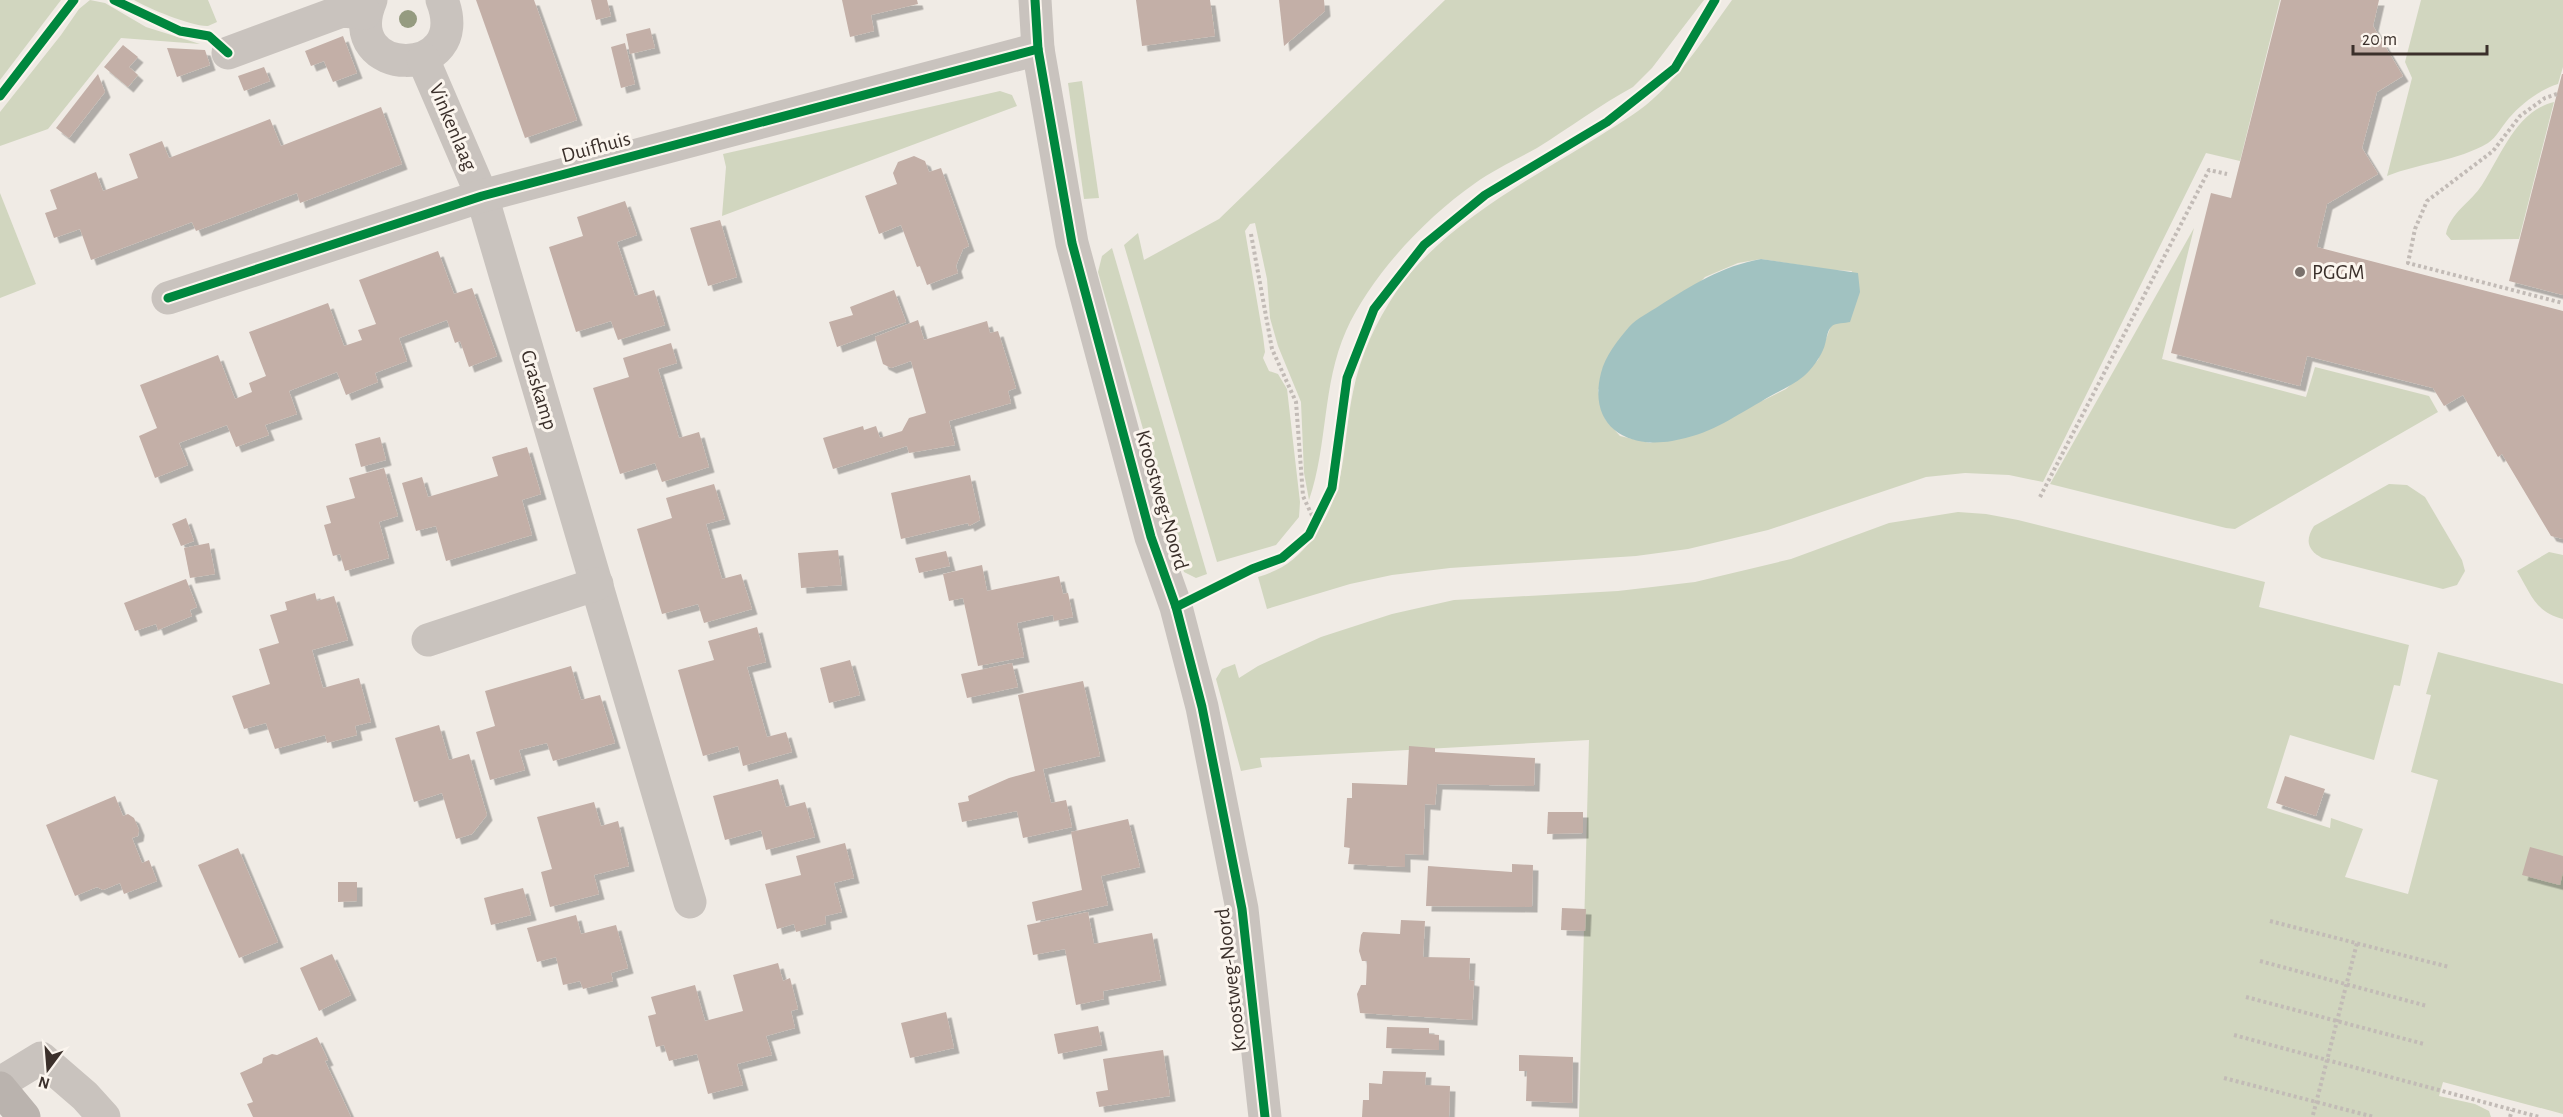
<svg xmlns="http://www.w3.org/2000/svg" width="2563" height="1117" font-family="'Alegreya Sans',sans-serif">
	<defs>
		<filter id="shadow"><feDropShadow dx="5.5" dy="5.5" stdDeviation="0" flood-color="#0004"/></filter>
	</defs>
	<rect width="100%" height="100%" fill="#f0ebe5"/>
	<g fill="#d1d6bf" fill-rule="evenodd">
		<polygon points="0,0 61,0 0,80"/>
		<polygon points="90,0 105,3 146,27 200,44 121,38 48,129 0,146 0,112 61,35 79,9"/>
		<path d="M134 0H208L217 22C214 23 211 25 208 26 193 27 147 8 134 0Z"/>
		<path d="M1445 0H1704L1652 68 1633 87C1600 105 1569 128 1537 148 1516 160 1493 170 1474 184 1425 218 1370 277 1346 331 1322 385 1328 445 1309 500L1304 473 1301 402 1278 346 1270 318 1267 279 1255 223 1250 224 1245 231 1263 336 1265 352 1263 358 1269 371 1278 374 1287 389 1300 502 1299 517 1276 545 1217 562 1124 245 1138 233 1144 260 1219 219Z"/>
		<path d="M1732 0H2280L2240 161 2206 153 2043 482 2009 475 1965 473 1926 477 1768 530 1688 549 1636 556 1450 568 1392 575 1350 584 1267 609 1258 577C1282 570 1297 559 1312 539 1349 488 1341 449 1353 392 1360 356 1376 322 1396 292 1439 229 1521 184 1585 145 1605 132 1627 120 1646 105 1681 76 1705 37 1732 0ZM1761 259 1832 270 1852 271 1818 360 1786 389 1764 400 1650 443 1620 436 1605 419 1598 390 1705 277 1738 263Z"/>
		<path d="M2421 0H2563V67L2558 84C2539 90 2522 103 2509 118 2502 126 2497 137 2488 143 2458 161 2419 163 2387 176L2412 78 2405 62Z"/>
		<polygon points="1082,81 1099,198 1084,199 1068,83"/>
		<polygon points="1000,91 1012,95 1017,106 722,216 726,167 723,154"/>
		<path d="M2554 102 2519 239 2451 240 2446 234C2450 213 2471 202 2482 185 2501 156 2516 111 2554 102Z"/>
		<polygon points="0,193 36,284 0,298"/>
		<polygon points="2194,228 2162,359 2306,397 2315,367 2429,396 2438,412 2235,529 2226,528 2050,484"/>
		<polygon points="1112,248 1207,574 1196,578 1184,572 1098,272 1102,256"/>
		<path d="M2389 484 2407 485 2425 497 2462 560 2465 571 2457 585 2443 589 2322 558C2307 550 2305 540 2314 526Z"/>
		<polygon points="1958,512 1986,514 2018,520 2265,582 2259,607 2409,645 2400,686 2394,685 2374,760 2290,735 2267,808 2330,828 2331,818 2363,829 2345,877 2408,894 2438,780 2411,772 2431,695 2426,694 2438,652 2563,684 2563,1114 2443,1082 2439,1096 2475,1104 2489,1111 2491,1117 1579,1117 1589,740 1260,758 1262,767 1241,771 1216,679 1222,669 1235,664 1239,678 1258,666 1321,637 1392,614 1454,600 1618,591 1695,582 1791,559 1889,523"/>
		<path d="M2549 552 2563 555V619C2535 612 2531 594 2517 571Z"/>
	</g>
	<path fill="#a1c2c1" d="M1761 259 1858 273 1860 292 1850 322C1846 323 1835 323 1832 326 1826 331 1827 342 1823 350 1819 359 1812 369 1804 376 1791 387 1776 392 1762 401 1728 420 1711 434 1672 441 1624 449 1588 424 1601 373 1605 356 1618 340 1629 327 1637 318 1650 312 1659 306 1692 285 1722 266 1761 259Z"/>
	<g fill="#c3afa7" filter="url(#shadow)">
		<polygon points="476,0 534,0 577,120 525,138"/>
		<polygon points="591,0 607,0 611,16 596,20"/>
		<polygon points="842,0 917,0 918,4 871,15 874,31 850,37"/>
		<polygon points="1136,0 1210,0 1215,36 1142,46"/>
		<polygon points="1279,0 1324,0 1325,11 1284,46"/>
		<polygon points="2281,0 2379,0 2373,26 2403,76 2377,92 2362,148 2378,174 2327,204 2317,247 2563,311 2563,539 2551,536 2502,454 2498,457 2463,395 2444,406 2433,388 2307,356 2300,386 2171,353 2211,193 2231,198"/>
		<polygon points="650,28 655,48 630,54 626,34"/>
		<polygon points="343,36 357,73 333,82 324,61 311,66 305,51"/>
		<polygon points="625,43 635,84 621,88 611,47"/>
		<polygon points="123,45 138,57 129,67 138,75 128,87 104,67"/>
		<polygon points="167,48 205,50 210,65 177,77"/>
		<polygon points="264,67 270,81 244,91 238,76"/>
		<polygon points="98,74 105,92 69,138 56,128"/>
		<polygon points="2562,74 2563,74 2563,295 2509,281"/>
		<polygon points="381,107 402,164 300,203 297,193 196,231 192,222 91,260 80,229 54,238 45,213 57,209 50,190 96,172 103,191 138,178 129,154 162,141 169,158 270,119 281,146"/>
		<polygon points="914,156 925,161 929,172 941,168 969,246 963,249 956,266 958,273 927,285 920,266 917,267 901,225 879,234 865,196 897,184 893,173 898,162"/>
		<polygon points="625,201 637,235 617,242 635,296 654,290 665,325 618,340 611,321 576,332 549,247 583,236 577,217"/>
		<polygon points="720,220 737,277 708,286 690,228"/>
		<polygon points="438,251 454,294 472,288 497,356 469,367 460,341 455,343 447,320 399,338 407,361 375,373 378,382 346,395 337,372 289,391 297,414 265,425 269,435 236,447 227,425 179,443 188,465 155,478 139,436 157,428 140,385 218,355 235,399 252,392 249,383 266,376 249,332 328,303 344,346 362,340 358,330 376,324 359,280"/>
		<polygon points="894,290 906,322 837,347 829,322 853,315 850,307"/>
		<polygon points="918,320 924,340 987,321 990,333 998,331 1016,388 1008,391 1011,403 949,421 955,445 909,453 907,446 833,469 823,438 863,426 864,430 876,426 880,438 902,431 909,418 926,413 911,361 891,368 883,364 875,337"/>
		<polygon points="671,343 677,363 658,369 679,438 699,432 709,467 662,482 655,463 620,474 593,388 629,377 623,358"/>
		<polygon points="380,437 386,460 361,467 355,444"/>
		<polygon points="527,447 541,494 522,500 532,535 446,561 436,526 416,531 402,483 422,477 428,497 498,476 492,457"/>
		<polygon points="384,468 398,516 379,522 389,558 345,571 340,554 333,556 324,525 331,523 326,506 355,498 349,478"/>
		<polygon points="970,475 980,520 969,526 968,523 901,539 891,493"/>
		<polygon points="714,484 725,519 706,524 722,579 741,574 752,609 704,623 698,604 662,614 637,529 672,518 666,498"/>
		<polygon points="186,518 194,541 181,546 172,524"/>
		<polygon points="209,543 215,574 190,578 184,548"/>
		<polygon points="838,550 842,585 801,588 798,553"/>
		<polygon points="946,551 950,566 919,573 915,558"/>
		<polygon points="982,565 987,591 1059,576 1063,594 1068,593 1073,617 1054,621 1053,615 1017,623 1024,657 978,666 963,598 949,601 943,574"/>
		<polygon points="186,579 197,607 190,610 192,616 158,630 156,624 135,631 124,603"/>
		<polygon points="315,593 317,601 334,596 348,640 312,650 323,688 359,678 371,722 355,726 357,735 327,743 325,735 275,749 266,723 244,729 232,696 270,684 259,649 279,643 270,615 287,610 285,602"/>
		<polygon points="757,627 766,662 747,667 767,737 786,732 792,752 743,766 738,746 703,756 678,670 714,660 708,641"/>
		<polygon points="850,660 860,695 829,703 820,668"/>
		<polygon points="1012,663 1018,687 967,698 961,674"/>
		<polygon points="571,666 581,700 600,695 615,743 553,761 547,743 519,750 525,770 490,780 476,732 495,726 485,691"/>
		<polygon points="1083,681 1100,756 1043,769 1051,803 1066,800 1072,827 1023,838 1017,811 962,822 958,803 969,801 968,796 1009,778 1035,771 1018,695"/>
		<polygon points="439,725 449,760 469,754 487,815 472,834 456,839 442,793 414,802 395,738"/>
		<polygon points="1409,746 1435,748 1435,752 1535,758 1534,786 1437,784 1435,805 1425,804 1423,855 1405,854 1405,867 1348,864 1350,848 1344,847 1347,798 1352,798 1352,783 1407,785"/>
		<polygon points="2285,776 2325,789 2316,816 2276,803"/>
		<polygon points="778,779 786,807 805,802 815,837 766,850 761,830 725,840 713,796"/>
		<polygon points="115,796 123,816 128,814 134,818 139,830 138,836 132,838 142,863 149,860 157,881 124,894 120,883 103,890 97,887 75,896 46,825"/>
		<polygon points="594,802 601,826 618,821 629,866 594,875 599,894 550,907 541,872 552,869 537,817"/>
		<polygon points="1548,812 1583,812 1583,833 1547,834"/>
		<polygon points="1128,819 1140,867 1101,876 1108,905 1036,921 1032,902 1082,890 1071,832"/>
		<polygon points="845,843 854,878 834,883 842,912 825,916 826,924 796,932 794,924 777,929 765,884 801,875 796,856"/>
		<polygon points="2530,847 2563,856 2563,872 2560,885 2522,875"/>
		<polygon points="238,848 278,942 239,958 198,865"/>
		<polygon points="1512,864 1533,865 1532,907 1426,906 1428,866 1512,872"/>
		<polygon points="338,882 357,882 357,901 338,902"/>
		<polygon points="523,888 531,915 491,925 484,898"/>
		<polygon points="1562,908 1586,909 1585,931 1561,930"/>
		<polygon points="1088,912 1094,944 1152,933 1161,980 1103,991 1104,999 1076,1005 1065,949 1033,955 1027,925"/>
		<polygon points="576,915 581,934 616,925 628,968 611,973 613,981 583,989 580,981 563,985 556,957 537,962 527,928"/>
		<polygon points="1401,920 1425,921 1423,957 1470,958 1469,980 1474,981 1472,1020 1360,1013 1357,994 1361,985 1366,985 1367,961 1362,961 1359,951 1361,935 1363,932 1400,934"/>
		<polygon points="332,954 351,995 319,1011 300,968"/>
		<polygon points="778,963 783,981 790,978 798,1009 791,1011 795,1028 766,1036 772,1055 737,1064 743,1085 708,1094 697,1054 669,1061 664,1045 656,1047 648,1016 656,1014 651,997 695,985 705,1021 743,1011 733,975"/>
		<polygon points="946,1012 954,1048 910,1058 901,1023"/>
		<polygon points="1098,1026 1102,1045 1058,1054 1054,1034"/>
		<polygon points="1387,1027 1429,1028 1429,1034 1439,1035 1439,1050 1386,1048"/>
		<polygon points="317,1037 328,1060 325,1061 351,1117 253,1117 247,1104 253,1102 240,1073 262,1063 263,1058 272,1054 277,1055"/>
		<polygon points="1163,1050 1170,1096 1099,1107 1096,1092 1108,1090 1103,1059"/>
		<polygon points="1519,1055 1573,1057 1572,1103 1526,1101 1527,1071 1519,1071"/>
		<polygon points="1383,1071 1426,1072 1425,1085 1450,1086 1449,1117 1362,1117 1363,1100 1369,1100 1369,1083 1382,1084"/>
	</g>
	<g fill="none" stroke-linecap="round" stroke-linejoin="round">
		<g stroke="#c2bbb6" stroke-width="4" stroke-dasharray="3 3" stroke-linecap="butt">
			<polyline points="2557,94 2545,98 2520,116 2493,151 2427,201 2415,229 2408,263 2563,303"/>
			<polyline points="1251,234 1272,349 1296,402 1303,496 1315,522"/>
			<polyline points="2040,497 2209,170 2227,174"/>
			<polyline points="2270,921 2449,967"/>
			<polyline points="2260,961 2427,1006"/>
			<polyline points="2246,997 2424,1044"/>
			<polyline points="2234,1035 2539,1117"/>
			<polyline points="2224,1078 2374,1117"/>
			<polyline points="2313,1115 2357,943"/>
			<polyline points="2510,1117 2512,1110"/>
		</g>
		<g stroke="#c9c3be" stroke-width="33">
			<path d="M371 0C337 80 474 81 442 0"/>
			<polyline points="1035,0 1038,49 1072,243 1151,537 1176,607 1202,707 1242,909 1265,1117"/>
			<polyline points="228,53 342,11 365,13"/>
			<polyline points="423,59 482,196 690,902"/>
			<polyline points="168,298 482,196 1038,49"/>
			<polyline points="428,640 597,584"/>
			<polyline points="0,1083 41,1058 85,1096 104,1117"/>
		</g>
		<polyline stroke="#bab3ae" stroke-width="33" points="0,1088 24,1117"/>
		<defs>
			<g id="cycleway">
				<polyline points="114,0 180,31 209,36 228,53"/>
				<polyline points="1035,0 1038,49 1072,243 1151,537 1176,607 1202,707 1242,909 1265,1117"/>
				<polyline points="0,96 74,0"/>
				<polyline points="168,298 482,196 1038,49"/>
				<polyline points="1176,607 1252,569 1282,558 1309,535 1332,488 1347,378 1374,309 1424,245 1485,195 1607,122 1675,68 1715,0"/>
			</g>
		</defs>
		<use href="#cycleway" stroke="#fbf5ee" stroke-width="13"/>
		<use href="#cycleway" stroke="#00873e" stroke-width="9"/>
	</g>
	<circle fill="#959b80" cx="408" cy="19" r="9"/>
	<circle fill="#7a716c" stroke="#fbf5ee" stroke-width="2" cx="2300" cy="272" r="6"/>
	<g text-anchor="middle" dominant-baseline="central" stroke-width="6" stroke-linejoin="round" paint-order="stroke">
		<g font-size="21" fill="#3b302b" stroke="#fbf5ee">
			<text transform="translate(453 127) rotate(67)">Vinkenlaag</text>
			<text transform="translate(596 147) rotate(-15)">Duifhuis</text>
			<text transform="translate(539 390) rotate(73)">Graskamp</text>
			<text transform="translate(1162 500) rotate(74)">Kroostweg-Noord</text>
			<text transform="translate(1231 980) rotate(-97)">Kroostweg-Noord</text>
		</g>
		<g font-size="21" fill="#3b302b" stroke="#fbf5ee" text-anchor="start">
			<text x="2312" y="272">PGGM</text>
		</g>
	</g>
	<g transform="translate(48 1069) rotate(196)" stroke="#fbf5ee" stroke-width="4.5" paint-order="stroke">
	<path d="M0-4.5L10 22L0 15L-10 22Z" fill="#3b302b"/>
	<text y="-9" font-size="16" font-weight="bold" text-anchor="middle" fill="#3b302b">N</text>
	</g>
	<path d="M2353 45v9h134v-9" fill="none" stroke="#3b302b" stroke-width="3"/>
	<text x="2362" y="45" font-size="18" fill="#3b302b" stroke="#fbf5ee" stroke-width="4.5" paint-order="stroke">20 m</text>
</svg>
